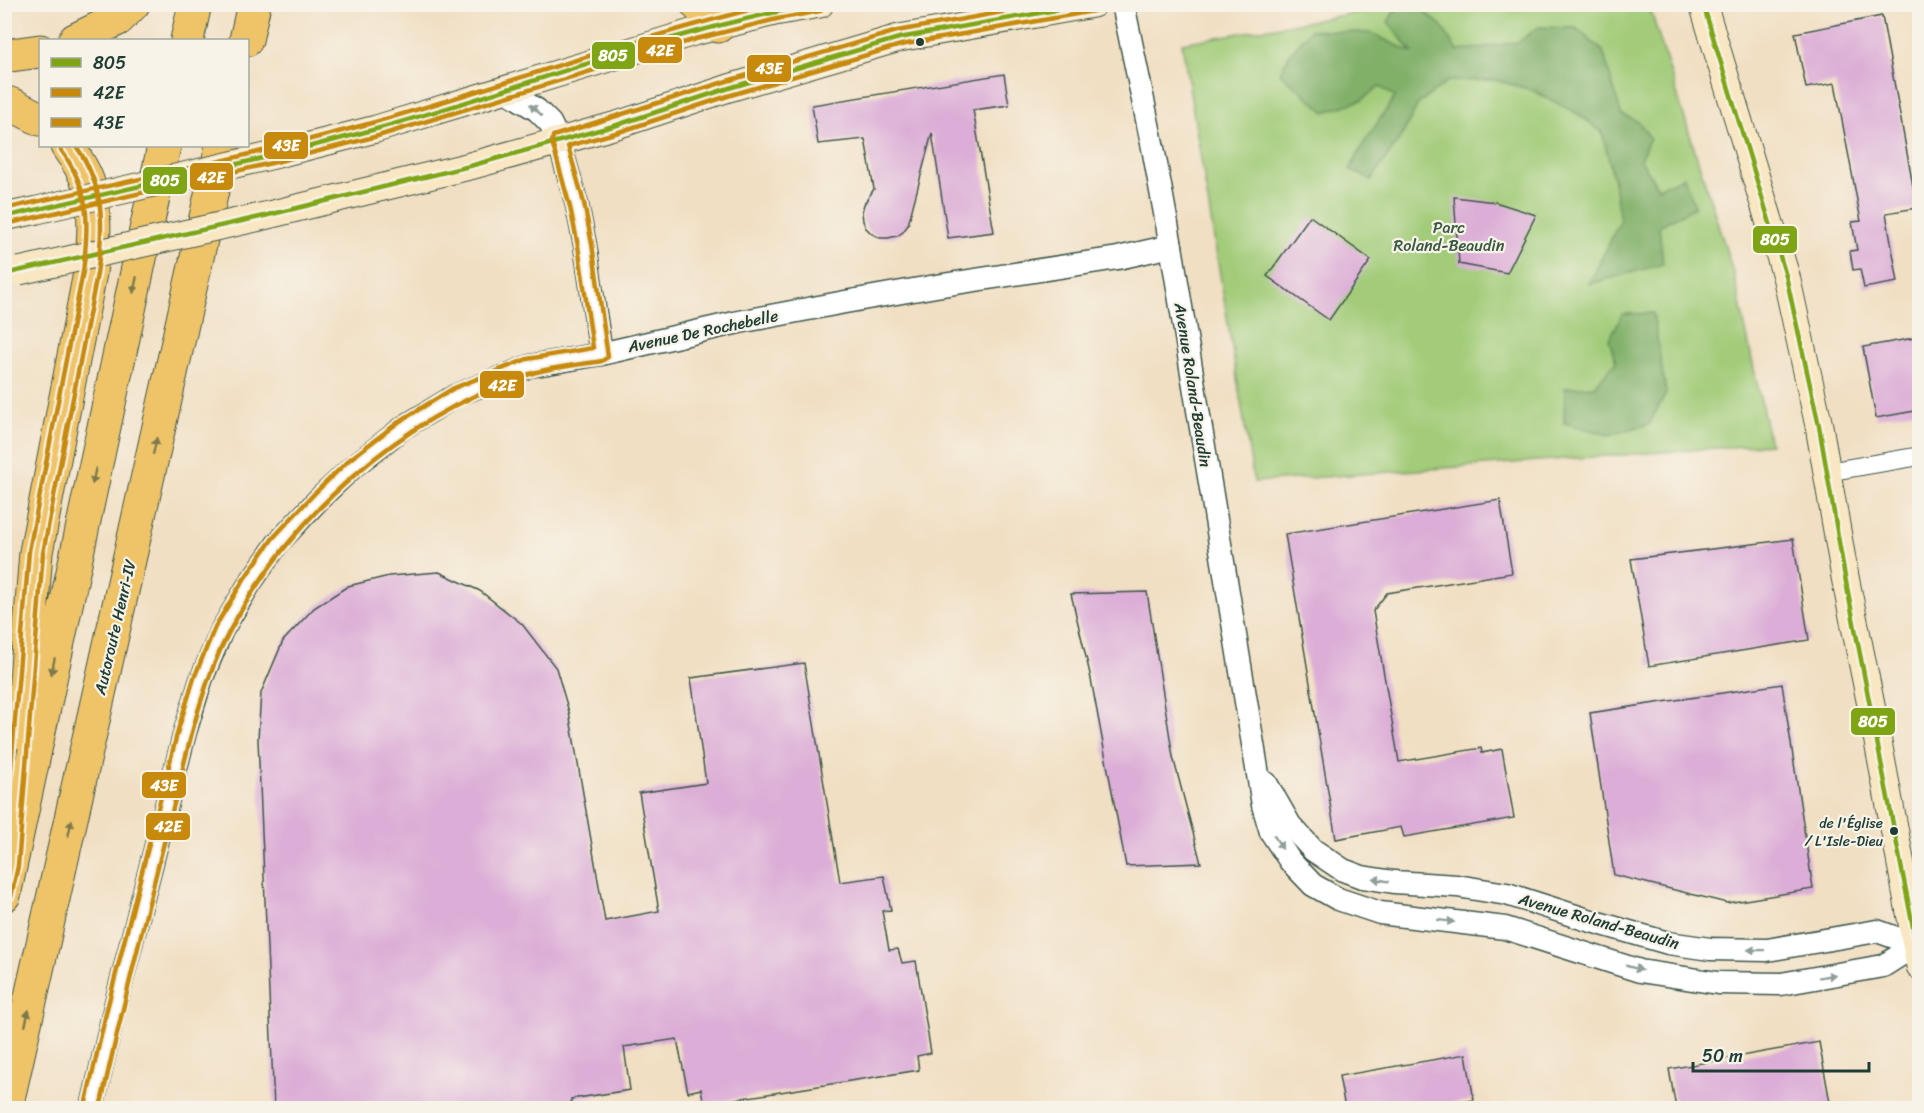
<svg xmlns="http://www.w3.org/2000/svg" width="1924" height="1113" font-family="Sriracha,sans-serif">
	<rect width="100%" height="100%" fill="#f7f3e8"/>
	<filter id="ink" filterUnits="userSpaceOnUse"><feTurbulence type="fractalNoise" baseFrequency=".0167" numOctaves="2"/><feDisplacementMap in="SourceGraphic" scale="12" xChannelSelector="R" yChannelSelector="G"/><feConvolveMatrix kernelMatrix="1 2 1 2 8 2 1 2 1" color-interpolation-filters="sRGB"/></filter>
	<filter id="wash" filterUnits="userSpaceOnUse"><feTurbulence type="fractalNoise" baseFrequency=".008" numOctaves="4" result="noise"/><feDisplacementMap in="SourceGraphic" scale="24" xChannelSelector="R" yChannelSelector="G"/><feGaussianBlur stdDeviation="1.35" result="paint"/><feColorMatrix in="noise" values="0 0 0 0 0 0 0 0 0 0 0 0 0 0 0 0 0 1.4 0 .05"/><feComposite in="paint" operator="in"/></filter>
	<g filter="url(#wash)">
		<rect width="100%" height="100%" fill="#f1dfc3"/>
		<polygon fill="#a2cc79" stroke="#608456" stroke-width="1.5" points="1402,5 1649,5 1734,275 1770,444 1254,482 1182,43"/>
		<g fill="#81b069" stroke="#50764e" stroke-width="1.5">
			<polygon points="1398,5 1416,5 1441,25 1457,51 1518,42 1539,27 1576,28 1603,51 1621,114 1639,122 1650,138 1640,159 1658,188 1684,177 1695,207 1659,226 1663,264 1589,284 1620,221 1613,177 1602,132 1578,114 1532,90 1495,80 1448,81 1418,104 1401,137 1371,180 1350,170 1364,143 1395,97 1379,86 1362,100 1325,112 1280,73 1290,54 1310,30 1371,33 1413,53 1388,22"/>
			<polygon points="1653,313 1666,393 1649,424 1609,435 1564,423 1565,388 1594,386 1616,362 1609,339 1623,314"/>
		</g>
		<g id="blocks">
			<g fill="#dcadd7">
				<polygon points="1882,16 1917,208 1886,213 1898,282 1864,288 1860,269 1853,270 1850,251 1857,250 1852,222 1861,221 1835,83 1806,88 1795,33"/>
				<polygon points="1004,74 1009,105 973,110 994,232 948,238 932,133 908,225 903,232 897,236 888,238 880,238 872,234 866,228 863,221 862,212 864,204 874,189 865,139 818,144 812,105"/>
				<polygon points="1454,197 1495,202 1536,215 1507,273 1459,264"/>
				<polygon points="1310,216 1371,260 1329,320 1267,276"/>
				<polygon points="1920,337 1920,410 1876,418 1863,347"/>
				<polygon points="1500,500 1512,573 1387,593 1373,611 1399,762 1481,748 1482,753 1502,749 1514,818 1404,837 1401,827 1336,839 1285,534"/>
				<polygon points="1793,539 1809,640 1649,666 1631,559"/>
				<polygon points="439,572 480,591 522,624 556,668 569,712 605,921 659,911 639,793 706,783 691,678 804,663 840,882 884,876 891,910 882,911 889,950 898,949 902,963 916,961 931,1053 917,1056 919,1070 704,1104 701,1089 688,1092 677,1039 624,1047 630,1090 571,1099 571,1108 274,1108 258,739 261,693 283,641 314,608 348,586 389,576"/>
				<polygon points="1147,592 1173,757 1201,863 1126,866 1090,674 1071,594"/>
				<polygon points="1782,684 1813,889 1727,903 1614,875 1590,713"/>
				<polygon points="1819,1042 1831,1108 1676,1108 1669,1069"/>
				<polygon points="1466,1054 1474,1100 1425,1108 1345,1108 1339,1076"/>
			</g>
		</g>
	</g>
	<g filter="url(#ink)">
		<use href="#blocks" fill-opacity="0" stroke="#3e5549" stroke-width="1.5"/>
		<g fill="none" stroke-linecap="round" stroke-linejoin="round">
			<defs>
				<polyline id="minor" points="1827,472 1920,456"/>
				<g id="tertiary">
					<polyline points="1123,4 1154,153 1171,246 1263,805 1271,832 1290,861 1313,885 1338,899 1380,913 1505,928 1640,971 1718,983 1781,984 1883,966 1916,945"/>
					<polyline points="503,89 537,110 550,123 559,141 577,205 585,245 601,354"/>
					<polyline points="1266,783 1290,825 1313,850 1343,870 1362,877 1394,882 1457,886 1507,894 1588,920 1668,943 1710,949 1767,950 1877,931 1916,945"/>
					<polyline points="92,1108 114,1011 185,732 201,680 222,630 250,583 278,543 319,499 354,466 404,427 457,395 530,366 601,354 739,322 845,302 936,286 1118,258 1171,246"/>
				</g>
				<g id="secondary">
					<polyline points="1703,4 1786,276 1819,426 1845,577 1872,710 1920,966"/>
					<polyline points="274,155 376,129 694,32 775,12 820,4"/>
					<polyline points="4,217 33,211"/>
					<polyline points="260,217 470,166 617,125 729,88 899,38 1093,4"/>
				</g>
				<g id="motorway">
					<polyline points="697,4 718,26"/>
					<polyline points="75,40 118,19 133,4"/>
					<polyline points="187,40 195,4"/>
					<polyline points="246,40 254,4"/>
					<polyline points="4,56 40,51"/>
					<polyline points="4,102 13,105 40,119"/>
					<path d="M22 732 36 552 90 273C94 243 97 212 88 183 84 170 75 157 67 146"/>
					<polyline points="4,895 164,146"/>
					<polyline points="6,1108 222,146"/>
				</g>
			</defs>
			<use href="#minor" stroke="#3e5549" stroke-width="20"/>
			<use href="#tertiary" stroke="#3e5549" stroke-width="25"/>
			<use href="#secondary" stroke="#3e5549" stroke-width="29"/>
			<use href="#motorway" stroke="#3e5549" stroke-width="35"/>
			<use href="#minor" stroke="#fff" stroke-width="18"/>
			<use href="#tertiary" stroke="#fff" stroke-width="22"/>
			<use href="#secondary" stroke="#f9e7c3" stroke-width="27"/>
			<use href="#motorway" stroke="#efc469" stroke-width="33"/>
			<defs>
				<g id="secondary-bridge">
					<polyline points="33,211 274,155"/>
					<polyline points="19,271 260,217"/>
				</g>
			</defs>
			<use href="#secondary-bridge" stroke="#3e5549" stroke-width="29" stroke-linecap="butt"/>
			<use href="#secondary-bridge" stroke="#f9e7c3" stroke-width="27"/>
			<defs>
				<g id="bus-1">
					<polyline points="1703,4 1786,276 1819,426 1845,577 1920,963"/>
					<path d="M4 217C128 188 253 163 376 129 523 88 666 31 817 4"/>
					<polyline points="4,274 260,217 470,166 617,125 729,88 899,38 1090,4"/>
				</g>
				<g id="bus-2">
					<polyline points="6,224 276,162 378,136 696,39 777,19 821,11"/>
					<path d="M11 897 18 866 43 553 97 274C104 226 105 187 76 146"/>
					<path d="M100 1108C121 1013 145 918 169 823 186 760 198 691 229 632 292 514 402 416 530 374 552 367 579 365 602 361L608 357 592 244 584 203 568 146 619 132 731 95 901 45 1094 11"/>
				</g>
				<g id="bus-3">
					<path d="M4 209C128 181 253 156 375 122 508 84 639 36 774 4"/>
					<path d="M4 852 29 551 83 272C89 224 91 191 61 150"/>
					<polyline points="85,1106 107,1009 178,730 194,678 215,627 244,579 273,538 314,494 349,460 400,421 454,388 527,359 593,348 578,246 570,207 552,142 553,136 727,81 897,31 1047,4"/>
				</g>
			</defs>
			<use href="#bus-1" stroke="#f7f3e8" stroke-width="9"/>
			<use href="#bus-2" stroke="#f7f3e8" stroke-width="9"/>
			<use href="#bus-3" stroke="#f7f3e8" stroke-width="9"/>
			<use href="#bus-1" stroke="#7fa515" stroke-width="4.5"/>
			<use href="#bus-2" stroke="#c78a0d" stroke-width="4.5"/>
			<use href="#bus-3" stroke="#c78a0d" stroke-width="4.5"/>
		</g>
		<defs><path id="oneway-solid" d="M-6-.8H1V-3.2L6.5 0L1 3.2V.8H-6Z" transform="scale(1.5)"/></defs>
		<g fill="#8f9e9a">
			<use href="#oneway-solid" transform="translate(536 110) rotate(-138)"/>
			<use href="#oneway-solid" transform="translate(1278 842) rotate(58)"/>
			<use href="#oneway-solid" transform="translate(1381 880) rotate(-170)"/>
			<use href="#oneway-solid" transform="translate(1446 921) rotate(7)"/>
			<use href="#oneway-solid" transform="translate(1756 950) rotate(-179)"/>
			<use href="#oneway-solid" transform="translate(1634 968) rotate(16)"/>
			<use href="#oneway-solid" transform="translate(1827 976) rotate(-10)"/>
		</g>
		<g fill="#7d7a4c">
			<use href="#oneway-solid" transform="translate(135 285) rotate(102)"/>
			<use href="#oneway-solid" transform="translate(155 446) rotate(-77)"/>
			<use href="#oneway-solid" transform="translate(94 476) rotate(102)"/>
			<use href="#oneway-solid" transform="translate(53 666) rotate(102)"/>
			<use href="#oneway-solid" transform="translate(70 828) rotate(-77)"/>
			<use href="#oneway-solid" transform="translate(27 1018) rotate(-77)"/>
		</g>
	</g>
	<g fill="#1f3d34" stroke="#f7f3e8" stroke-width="2">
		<circle cx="920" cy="42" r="5"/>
		<circle cx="1894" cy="831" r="5"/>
	</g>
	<g text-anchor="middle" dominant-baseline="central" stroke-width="4.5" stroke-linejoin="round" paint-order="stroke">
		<g font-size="14" fill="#1f3d34" stroke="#f7f3e8" text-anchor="end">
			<text x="1883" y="823">de l'Église<tspan x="1883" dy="18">/ L'Isle-Dieu</tspan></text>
		</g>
		<g font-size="16" fill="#395a42" stroke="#f7f3e8">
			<text x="1449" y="227">Parc<tspan x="1449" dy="18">Roland-Beaudin</tspan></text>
		</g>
		<g font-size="16" fill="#1f3d34" stroke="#f7f3e8">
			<text transform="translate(703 331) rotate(-12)">Avenue De Rochebelle</text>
			<text transform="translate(1193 385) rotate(81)">Avenue Roland-Beaudin</text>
			<text transform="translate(115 627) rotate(-77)">Autoroute Henri-IV</text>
			<text transform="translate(1599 921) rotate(16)">Avenue Roland-Beaudin</text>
		</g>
	</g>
	<g stroke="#f7f3e8" stroke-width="2">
		<rect x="637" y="36" width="46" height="28" rx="6" fill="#c78a0d"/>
		<rect x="591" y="41" width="45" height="29" rx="6" fill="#7fa515"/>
		<rect x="746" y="54" width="46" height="29" rx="6" fill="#c78a0d"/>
		<rect x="263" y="131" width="46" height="29" rx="6" fill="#c78a0d"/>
		<rect x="189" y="162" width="45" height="29" rx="6" fill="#c78a0d"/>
		<rect x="142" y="166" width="46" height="29" rx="6" fill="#7fa515"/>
		<rect x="1752" y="225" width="46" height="29" rx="6" fill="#7fa515"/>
		<rect x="479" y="370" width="46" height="29" rx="6" fill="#c78a0d"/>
		<rect x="1850" y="707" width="46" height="29" rx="6" fill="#7fa515"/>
		<rect x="141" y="771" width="46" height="28" rx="6" fill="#c78a0d"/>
		<rect x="145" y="812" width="46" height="29" rx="6" fill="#c78a0d"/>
	</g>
	<g font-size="16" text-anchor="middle" font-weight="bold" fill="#fff">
		<text x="660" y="56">42E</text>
		<text x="613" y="61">805</text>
		<text x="769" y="74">43E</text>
		<text x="286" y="151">43E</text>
		<text x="211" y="183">42E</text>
		<text x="165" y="186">805</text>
		<text x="1775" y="245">805</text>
		<text x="502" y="391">42E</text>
		<text x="1873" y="727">805</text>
		<text x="164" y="791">43E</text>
		<text x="168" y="832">42E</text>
	</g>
	<rect width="1924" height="1113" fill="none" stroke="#f7f3e8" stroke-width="24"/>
	<rect x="39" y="39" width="210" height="108" fill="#f7f3e8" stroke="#a1aaa0" stroke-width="1.5"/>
	<rect x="51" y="58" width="30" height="9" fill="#7fa515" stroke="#a1aaa0" stroke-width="1.5"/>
	<text x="93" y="69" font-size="18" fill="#1f3d34">805</text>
	<rect x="51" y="88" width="30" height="9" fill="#c78a0d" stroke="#a1aaa0" stroke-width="1.5"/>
	<text x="93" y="99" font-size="18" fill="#1f3d34">42E</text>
	<rect x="51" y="118" width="30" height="9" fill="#c78a0d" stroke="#a1aaa0" stroke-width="1.5"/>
	<text x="93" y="129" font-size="18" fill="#1f3d34">43E</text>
	<path d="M1693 1062v9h176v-9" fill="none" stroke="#1f3d34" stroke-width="3"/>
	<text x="1702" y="1062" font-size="18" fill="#1f3d34" stroke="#f7f3e8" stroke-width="4.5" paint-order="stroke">50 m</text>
</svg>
